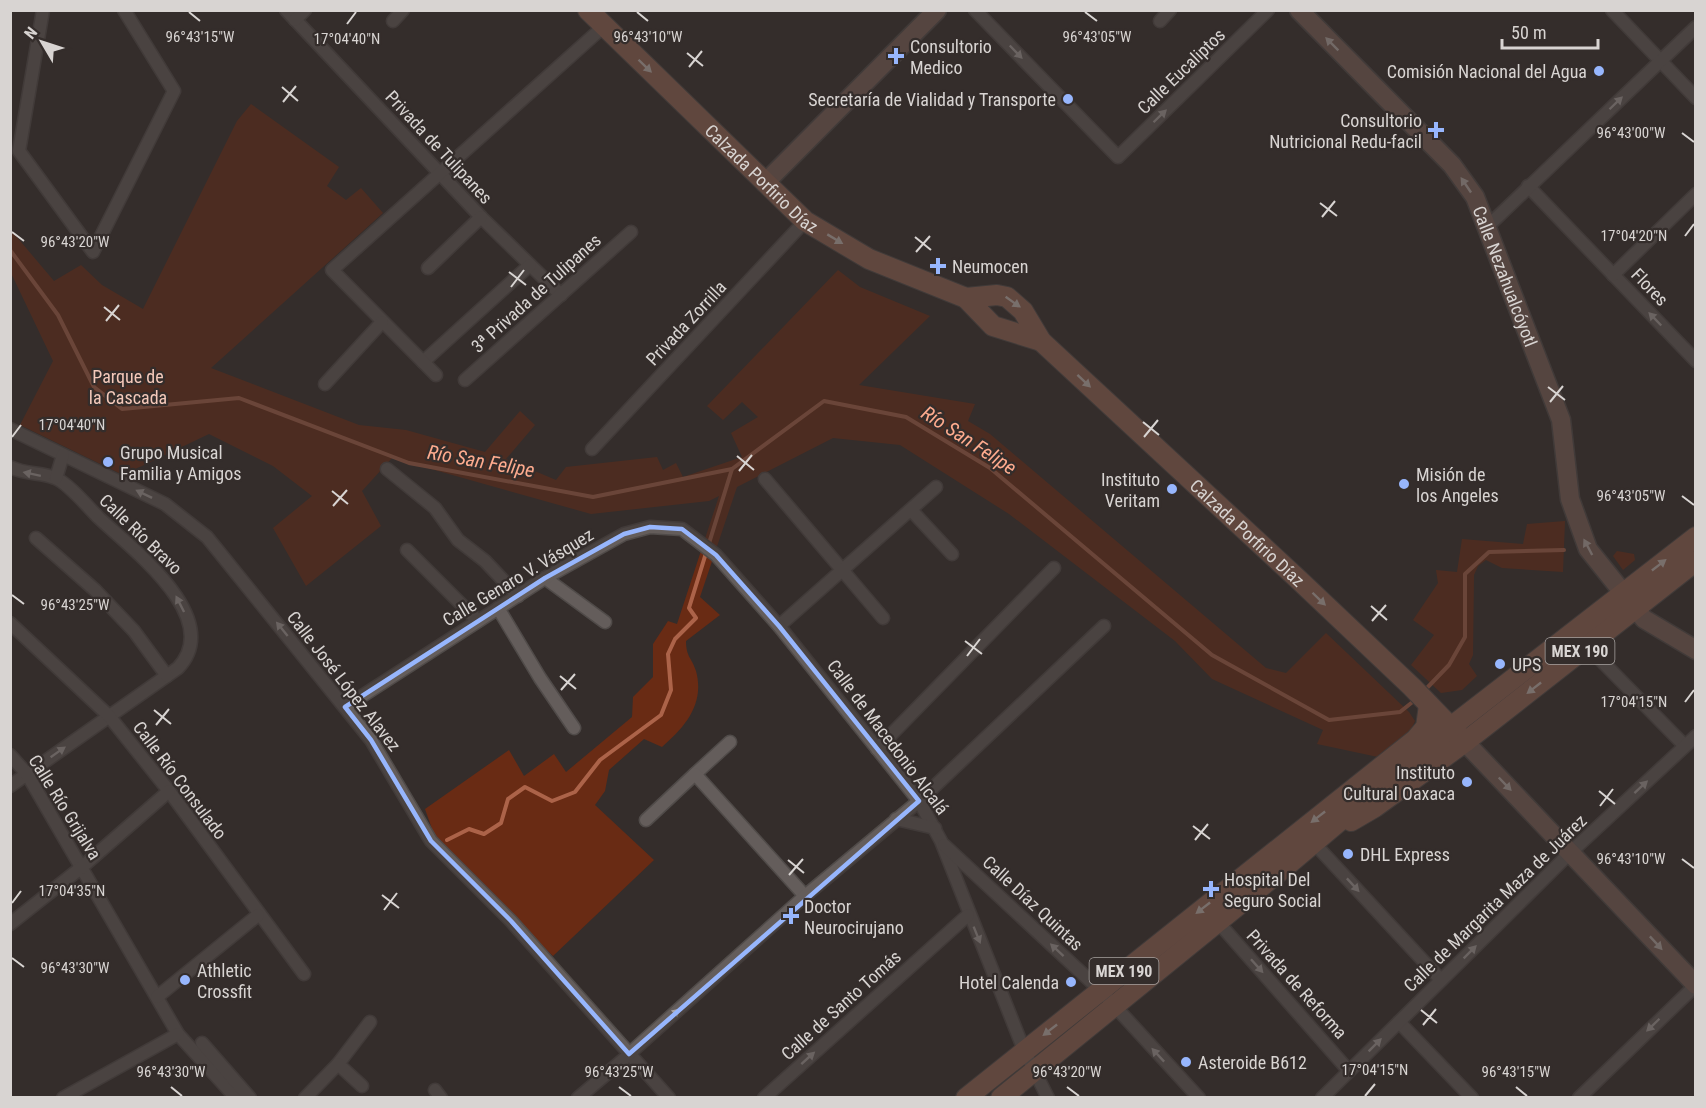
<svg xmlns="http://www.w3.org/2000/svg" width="1706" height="1108" font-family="'Roboto Condensed',sans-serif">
	<rect width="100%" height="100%" fill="#342d2b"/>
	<g fill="#692b14">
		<path d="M251 104 339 167 327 186 346 200 361 188 383 213 211 368 359 425 406 430 485 452 520 411 535 425 506 459 556 480 566 467 657 457 663 470 676 463 683 477 742 457 731 433 758 417 742 402 723 420 707 406 838 270 860 287 930 316 859 385 975 404 968 421 990 434 1266 668 1286 673 1326 633 1409 712 1415 721 1410 732 1378 757 1317 744 1323 730 1212 679 1175 641 1009 514 900 445 833 438 737 487 700 597 720 615 686 641C686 657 692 658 696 671 705 704 685 727 662 747L644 739 609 770 605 791 595 805 654 860 553 956 438 846 425 809 509 750 524 776 554 754 566 772 632 717 633 697 653 677V644L668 621 677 624 719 496 709 501 591 514 392 458 362 491 381 526 306 586 273 528 312 496 273 466 209 434 123 475 20 425 53 361 11 273 10 229 54 281 81 265 102 285 143 309 237 121Z"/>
		<polygon points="1565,521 1563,572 1502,568 1486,560 1478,566 1474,575 1473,655 1469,664 1477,676 1462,690 1441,693 1411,665 1434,635 1413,620 1438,583 1436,570 1457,572 1462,539 1523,544 1527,524"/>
		<polygon points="1617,551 1634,554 1635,560 1623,570 1613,556"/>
	</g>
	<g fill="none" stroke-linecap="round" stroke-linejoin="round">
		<g stroke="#ac6349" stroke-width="4">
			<polyline points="10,250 58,315 94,387 122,409 239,398 409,463 593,497 732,469 824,401 906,417 990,468 1212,655 1329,720 1400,712 1415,700"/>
			<polyline points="1425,690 1449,665 1465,637 1465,574 1489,552 1564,550"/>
			<polyline points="447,840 469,829 484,834 501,823 508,799 525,787 552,801 575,792 600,760 661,715 671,690 668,654 675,639 696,618 689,608 732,469"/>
		</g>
		<defs>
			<g id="street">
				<polyline points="43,10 19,151 93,252 174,91 124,10"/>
				<polyline points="286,10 481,217 561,295"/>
				<polyline points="975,10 1118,157 1268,10"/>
				<polyline points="1612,10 1696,98"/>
				<polyline points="295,20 305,10"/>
				<polyline points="393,21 403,10"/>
				<polyline points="1160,21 1170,10"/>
				<polyline points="1528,186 1696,361"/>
				<polyline points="1486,228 1696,27"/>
				<polyline points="428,268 481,217"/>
				<polyline points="1613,275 1696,194"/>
				<polyline points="423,362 530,265"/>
				<polyline points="436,375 332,270 603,27"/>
				<polyline points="465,380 631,232"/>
				<polyline points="325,384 382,322"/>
				<polyline points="10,429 165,504 207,537 371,740 431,841 511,921 669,1098"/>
				<polyline points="592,449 805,221"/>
				<path d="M10 467C27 475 41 472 55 478 67 482 89 508 99 518 132 549 225 618 178 668L10 786"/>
				<polyline points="387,469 435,508 458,540 485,561 518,596"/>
				<polyline points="56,478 63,455"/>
				<polyline points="765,479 883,618"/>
				<polyline points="911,510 952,554"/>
				<polyline points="36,538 95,590 134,631 167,676"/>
				<polyline points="407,550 478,621"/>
				<polyline points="545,578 605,622"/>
				<polyline points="498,608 540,678 574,728"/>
				<polyline points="10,623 109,716 169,791 304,974"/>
				<polyline points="779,626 936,487"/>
				<polyline points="1587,646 1685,746"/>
				<polyline points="345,707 545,578 624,534 650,527 682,529 716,555 779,626 919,801 941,841 1024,1050 1048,1098"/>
				<polyline points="877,749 1054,568"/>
				<polyline points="10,755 27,774 178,1034 236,1098"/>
				<polyline points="695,774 730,742"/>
				<polyline points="896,819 935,828"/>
				<polyline points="646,820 695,774 805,896"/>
				<polyline points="1313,842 1441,980"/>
				<polyline points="944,845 1100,990 1199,1098"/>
				<polyline points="1218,922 1349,1071"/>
				<polyline points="10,924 82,867 169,791"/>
				<polyline points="157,997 258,915"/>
				<polyline points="1399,1022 1472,1098"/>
				<polyline points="202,1043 250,1098"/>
				<polyline points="629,1054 805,896 919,801 1104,626"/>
				<polyline points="338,1064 370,1022"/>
				<polyline points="435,1090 441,1098"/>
				<polyline points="63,1098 178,1034"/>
				<polyline points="305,1098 338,1064 362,1086"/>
				<polyline points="578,1098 624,1059"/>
				<polyline points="764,1098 968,915"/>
				<polyline points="1322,1098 1571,852 1696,736"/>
				<polyline points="1579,1098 1696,985"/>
			</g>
			<g id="secondary">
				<path id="s1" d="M1299 10 1452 165 1475 197 1561 420 1570 499 1588 549 1644 619 1696 650"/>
				<polyline points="765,183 937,10"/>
				<polyline points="1465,742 1696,985"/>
			</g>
			<g id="primary">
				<path id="s2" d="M588 10 805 221 869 259 966 298 997 295 1007 297 1023 311 1041 341 1299 580 1412 687 1465 742"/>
				<polyline points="966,298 993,326 1041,341"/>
				<polyline points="1351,821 1375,807 1465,742 1696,561"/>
				<polyline points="966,1098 1416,739 1426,727 1429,705"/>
				<polyline points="1001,1098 1284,868 1451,727 1696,537"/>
			</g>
		</defs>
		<use href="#street" stroke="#504b49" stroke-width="15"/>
		<use href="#secondary" stroke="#504b49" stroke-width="21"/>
		<use href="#primary" stroke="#504b49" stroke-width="22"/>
		<use href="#street" stroke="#645d5b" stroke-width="12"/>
		<use href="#secondary" stroke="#7d6259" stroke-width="18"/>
		<use href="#primary" stroke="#966756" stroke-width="20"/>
	</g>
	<defs><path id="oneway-solid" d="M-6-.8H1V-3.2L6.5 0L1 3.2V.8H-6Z" transform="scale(1.5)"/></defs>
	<g fill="#bdb2ae">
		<use href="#oneway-solid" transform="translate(1332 44) rotate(-135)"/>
		<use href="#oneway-solid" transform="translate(1466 185) rotate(-124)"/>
		<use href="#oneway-solid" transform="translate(1588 547) rotate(-118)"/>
		<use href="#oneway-solid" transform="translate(1505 784) rotate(46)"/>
		<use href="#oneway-solid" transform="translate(1656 943) rotate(47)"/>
	</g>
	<g fill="#aaa4a2">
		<use href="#oneway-solid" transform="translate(1016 52) rotate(46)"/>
		<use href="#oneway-solid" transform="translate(1616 103) rotate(-44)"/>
		<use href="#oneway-solid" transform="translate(1160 116) rotate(-44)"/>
		<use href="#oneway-solid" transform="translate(1655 319) rotate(-134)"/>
		<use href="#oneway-solid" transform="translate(32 474) rotate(-168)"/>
		<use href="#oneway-solid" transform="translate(144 494) rotate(-154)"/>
		<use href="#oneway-solid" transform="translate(180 604) rotate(-117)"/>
		<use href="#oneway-solid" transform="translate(282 629) rotate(-129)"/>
		<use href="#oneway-solid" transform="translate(58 752) rotate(-35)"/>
		<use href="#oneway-solid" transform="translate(1641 787) rotate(-43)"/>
		<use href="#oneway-solid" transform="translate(1353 885) rotate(47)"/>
		<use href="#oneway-solid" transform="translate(977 935) rotate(68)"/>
		<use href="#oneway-solid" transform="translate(1057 950) rotate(-137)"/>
		<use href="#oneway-solid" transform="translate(1470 952) rotate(-45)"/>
		<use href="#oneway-solid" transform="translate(1257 966) rotate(48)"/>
		<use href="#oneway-solid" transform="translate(673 1015) rotate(-42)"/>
		<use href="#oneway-solid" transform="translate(1653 1025) rotate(136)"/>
		<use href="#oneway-solid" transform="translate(1375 1045) rotate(-45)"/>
		<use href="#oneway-solid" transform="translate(1158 1055) rotate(-133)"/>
		<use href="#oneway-solid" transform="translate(808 1058) rotate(-42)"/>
	</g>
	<g fill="#cbbeb9">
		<use href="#oneway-solid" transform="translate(645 66) rotate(44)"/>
		<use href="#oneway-solid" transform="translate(835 239) rotate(31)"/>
		<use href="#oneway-solid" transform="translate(1013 302) rotate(35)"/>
		<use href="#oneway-solid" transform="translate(1084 381) rotate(43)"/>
		<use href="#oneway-solid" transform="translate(1659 565) rotate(-38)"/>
		<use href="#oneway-solid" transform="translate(1319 599) rotate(44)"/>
		<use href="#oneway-solid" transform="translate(1534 688) rotate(142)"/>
		<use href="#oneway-solid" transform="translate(1318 817) rotate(142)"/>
		<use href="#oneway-solid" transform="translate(1203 908) rotate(142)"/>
		<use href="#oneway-solid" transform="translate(1050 1030) rotate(142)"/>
	</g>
	<path d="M0 0H1706V1108H0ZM650 527 682 529 716 555 779 626 919 801 629 1054 511 921 431 841 371 740 345 707 545 578 624 534Z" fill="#342d2b" fill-opacity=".55" fill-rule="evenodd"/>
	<path fill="none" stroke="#97b6fd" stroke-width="4.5" stroke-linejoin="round" d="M650 527 682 529 716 555 779 626 919 801 629 1054 511 921 431 841 371 740 345 707 545 578 624 534Z"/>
	<path fill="none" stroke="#d8d4d2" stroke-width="2" d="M189 12 200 21M637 12 648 21M1085 12 1097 21M347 24 356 12M687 53 703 66M689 67 702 51M282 87 298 101M283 102 296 86M1682 133 1694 142M1320 203 1337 216M1322 217 1335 201M12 232 24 241M1685 236 1694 224M915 237 931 250M916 252 930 236M509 272 526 285M511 287 524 270M104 307 120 320M106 321 119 305M1548 387 1565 400M1550 402 1563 386M1143 422 1159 435M12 437 21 425M1144 437 1158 420M737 456 754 470M739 471 752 455M332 491 348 504M1682 496 1694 505M333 506 347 490M12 595 24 604M1371 606 1387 620M1372 621 1386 605M965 641 982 654M967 656 980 639M560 676 576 689M561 690 575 674M1685 702 1694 690M154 710 171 724M156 725 169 709M1599 791 1615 804M1600 806 1613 789M1193 826 1210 839M1195 840 1208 824M1682 859 1694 868M788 860 804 873M789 875 803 859M382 895 399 908M12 903 21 891M384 910 397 893M12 958 24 967M1421 1010 1437 1023M1423 1025 1436 1009M171 1087 182 1096M619 1087 631 1096M1067 1087 1079 1096M1516 1087 1527 1096M1365 1096 1375 1084"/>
	<g fill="#97b6fd" stroke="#342d2b" stroke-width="2">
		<path d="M893 47h6v6h6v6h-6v6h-6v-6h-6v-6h6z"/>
		<circle cx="1599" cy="71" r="6"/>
		<circle cx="1068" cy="99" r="6"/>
		<path d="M1433 121h6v6h6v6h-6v6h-6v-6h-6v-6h6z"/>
		<path d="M935 257h6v6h6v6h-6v6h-6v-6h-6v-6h6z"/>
		<circle cx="108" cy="462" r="6"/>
		<circle cx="1404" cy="484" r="6"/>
		<circle cx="1172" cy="489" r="6"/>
		<circle cx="1500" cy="664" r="6"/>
		<circle cx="1467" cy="782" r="6"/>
		<circle cx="1348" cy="854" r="6"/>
		<path d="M1208 880h6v6h6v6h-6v6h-6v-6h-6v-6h6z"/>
		<path d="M788 907h6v6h6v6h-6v6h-6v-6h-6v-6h6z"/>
		<circle cx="185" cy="980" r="6"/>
		<circle cx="1071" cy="982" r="6"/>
		<circle cx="1186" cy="1062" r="6"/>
	</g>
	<g text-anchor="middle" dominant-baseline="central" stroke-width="4.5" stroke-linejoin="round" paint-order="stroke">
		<g fill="#342d2b" stroke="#a7a2a0" stroke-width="1.5">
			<rect x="1545.5" y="638" width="69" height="26" rx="4.5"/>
			<rect x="1089.5" y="958" width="69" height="26" rx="4.5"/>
		</g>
		<g font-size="16" font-weight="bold" fill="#d8d4d2">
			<text x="1580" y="651">MEX 190</text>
			<text x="1124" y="971">MEX 190</text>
		</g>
		<g font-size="18" fill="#d8d4d2" stroke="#342d2b" text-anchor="start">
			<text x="910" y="46">Consultorio<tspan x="910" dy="21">Medico</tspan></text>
			<text x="1587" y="71" text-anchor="end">Comisión Nacional del Agua</text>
			<text x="1056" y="99" text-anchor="end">Secretaría de Vialidad y Transporte</text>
			<text x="1422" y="120" text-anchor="end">Consultorio<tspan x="1422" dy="21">Nutricional Redu-facil</tspan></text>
			<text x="952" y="266">Neumocen</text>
			<text x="120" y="452">Grupo Musical<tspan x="120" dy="21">Familia y Amigos</tspan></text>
			<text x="1416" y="474">Misión de<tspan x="1416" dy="21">los Angeles</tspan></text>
			<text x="1160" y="479" text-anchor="end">Instituto<tspan x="1160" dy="21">Veritam</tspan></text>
			<text x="1512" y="664">UPS</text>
			<text x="1455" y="772" text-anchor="end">Instituto<tspan x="1455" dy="21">Cultural Oaxaca</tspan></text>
			<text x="1360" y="854">DHL Express</text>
			<text x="1224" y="879">Hospital Del<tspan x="1224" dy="21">Seguro Social</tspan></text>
			<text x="804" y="906">Doctor<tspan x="804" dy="21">Neurocirujano</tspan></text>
			<text x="197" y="970">Athletic<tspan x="197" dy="21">Crossfit</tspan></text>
			<text x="1059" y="982" text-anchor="end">Hotel Calenda</text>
			<text x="1198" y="1062">Asteroide B612</text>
		</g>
		<g font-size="18" fill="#d8d4d2" stroke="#342d2b">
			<text transform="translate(1181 71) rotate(-44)">Calle Eucaliptos</text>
			<text transform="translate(439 147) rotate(47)">Privada de Tulipanes</text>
			<text stroke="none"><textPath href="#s2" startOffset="242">Calzada Porfirio Díaz</textPath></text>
			<text stroke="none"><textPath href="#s1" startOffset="342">Calle Nezahualcóyotl</textPath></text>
			<text transform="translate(1650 287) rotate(46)">Flores</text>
			<text transform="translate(536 293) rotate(-42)">3ª Privada de Tulipanes</text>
			<text transform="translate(686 323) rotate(-47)">Privada Zorrilla</text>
			<text stroke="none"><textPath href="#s2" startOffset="861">Calzada Porfirio Díaz</textPath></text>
			<text transform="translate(141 534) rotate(44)">Calle Río Bravo</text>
			<text transform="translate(518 577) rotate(-31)">Calle Genaro V. Vásquez</text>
			<text transform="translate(344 681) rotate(52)">Calle José López Alavez</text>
			<text transform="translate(888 737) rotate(53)">Calle de Macedonio Alcalá</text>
			<text transform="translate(180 780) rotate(53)">Calle Río Consulado</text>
			<text transform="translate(65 807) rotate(58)">Calle Río Grijalva</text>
			<text transform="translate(1033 903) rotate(43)">Calle Díaz Quintas</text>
			<text transform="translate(1495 903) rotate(-44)">Calle de Margarita Maza de Juárez</text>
			<text transform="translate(1297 984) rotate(48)">Privada de Reforma</text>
			<text transform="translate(841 1005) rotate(-42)">Calle de Santo Tomás</text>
		</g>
		<g font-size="18" fill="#f4c9ba" stroke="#342d2b">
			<text x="128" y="376">Parque de<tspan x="128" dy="21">la Cascada</tspan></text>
		</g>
		<g font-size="20" font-style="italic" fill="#feab8e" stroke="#342d2b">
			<text transform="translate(969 440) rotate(33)">Río San Felipe</text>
			<text transform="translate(481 461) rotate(10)">Río San Felipe</text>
		</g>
	</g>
	<g font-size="15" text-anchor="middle" fill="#d8d4d2" stroke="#342d2b" stroke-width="4.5" stroke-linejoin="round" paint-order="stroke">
		<text x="200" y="42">96°43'15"W</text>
		<text x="648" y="42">96°43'10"W</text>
		<text x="1097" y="42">96°43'05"W</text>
		<text x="347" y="44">17°04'40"N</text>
		<text x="1631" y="138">96°43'00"W</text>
		<text x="1634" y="241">17°04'20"N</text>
		<text x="75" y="247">96°43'20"W</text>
		<text x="72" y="430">17°04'40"N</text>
		<text x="1631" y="501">96°43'05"W</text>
		<text x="75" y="610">96°43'25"W</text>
		<text x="1634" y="707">17°04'15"N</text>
		<text x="1631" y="864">96°43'10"W</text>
		<text x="72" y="896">17°04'35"N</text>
		<text x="75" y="973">96°43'30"W</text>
		<text x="1375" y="1075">17°04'15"N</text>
		<text x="171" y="1077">96°43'30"W</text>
		<text x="619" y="1077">96°43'25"W</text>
		<text x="1067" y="1077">96°43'20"W</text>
		<text x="1516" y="1077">96°43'15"W</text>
	</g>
	<rect width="1706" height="1108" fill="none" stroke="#d8d4d2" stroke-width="24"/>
	<g transform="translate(42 42) rotate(309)" stroke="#342d2b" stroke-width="4.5" paint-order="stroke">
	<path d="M0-4.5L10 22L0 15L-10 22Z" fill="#d8d4d2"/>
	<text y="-9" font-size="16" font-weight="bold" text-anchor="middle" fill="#d8d4d2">N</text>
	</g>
	<path d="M1502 39v9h96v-9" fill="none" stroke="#d8d4d2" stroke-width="3"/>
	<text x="1511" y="39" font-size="18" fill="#d8d4d2" stroke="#342d2b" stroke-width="4.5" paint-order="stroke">50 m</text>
</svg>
